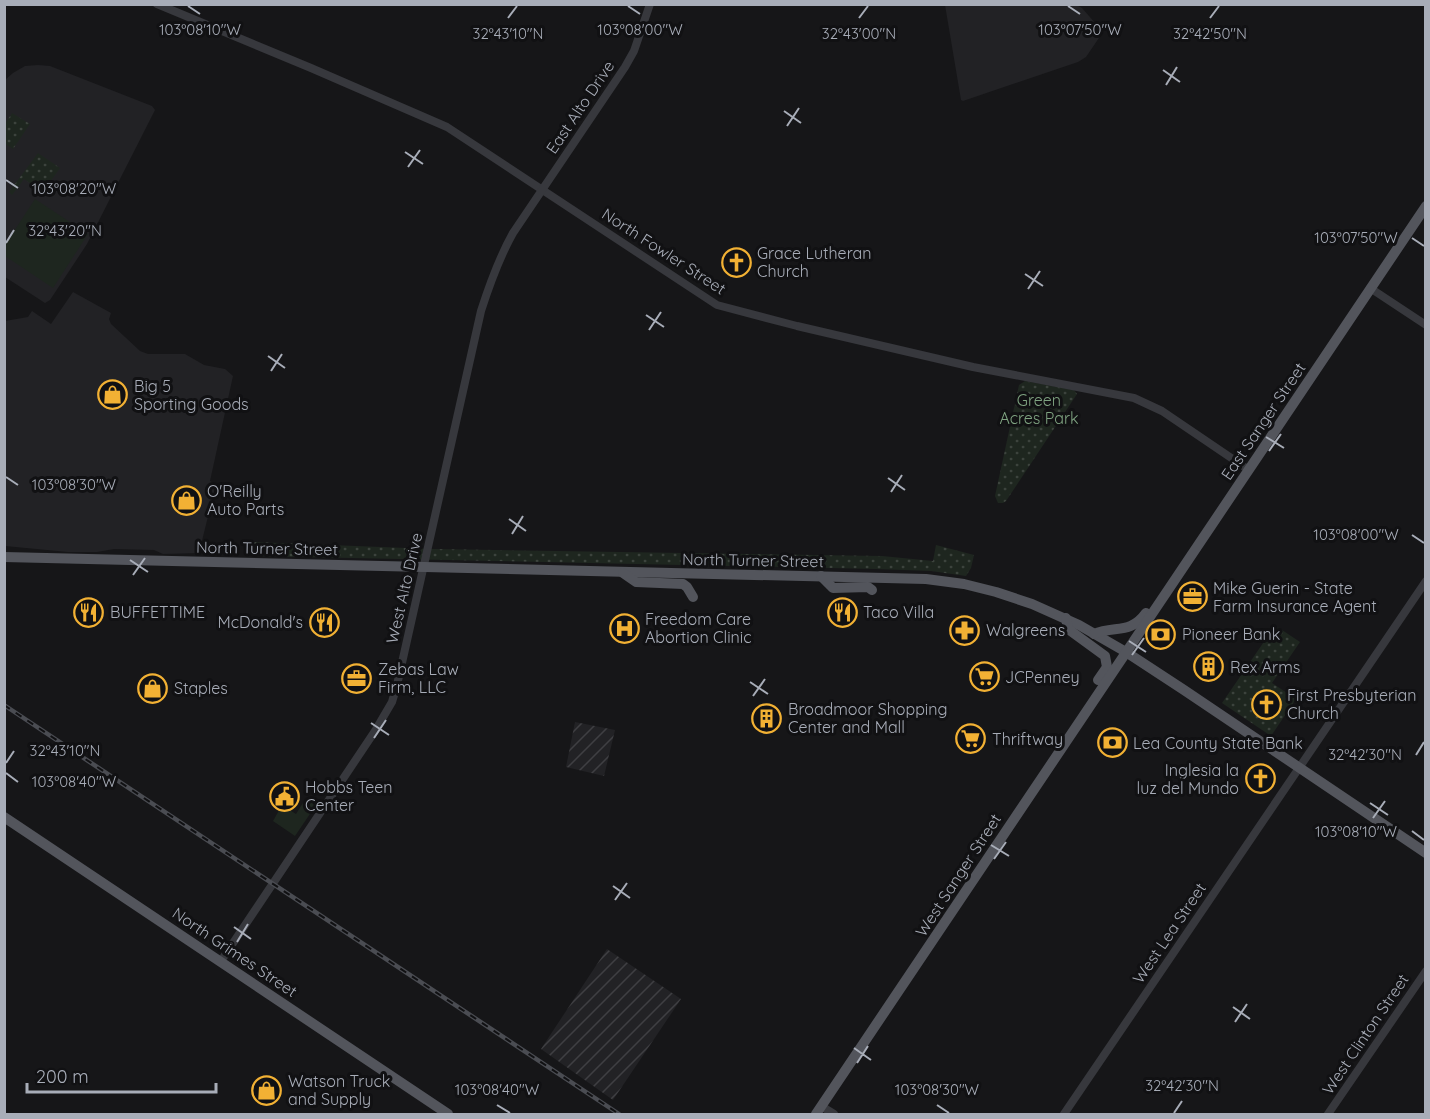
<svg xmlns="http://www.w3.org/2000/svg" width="1430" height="1119" font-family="Quicksand,sans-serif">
	<defs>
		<pattern id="industrial-furrows" width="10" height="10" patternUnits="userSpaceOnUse" patternTransform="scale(1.5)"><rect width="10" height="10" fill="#222225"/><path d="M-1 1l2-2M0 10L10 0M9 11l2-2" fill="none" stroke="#3f3f43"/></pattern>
		<pattern id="green-dots" width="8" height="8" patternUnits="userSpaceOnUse" patternTransform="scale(1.5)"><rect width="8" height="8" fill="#1e261f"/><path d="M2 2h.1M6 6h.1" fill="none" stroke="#3c433d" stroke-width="1.8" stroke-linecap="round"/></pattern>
	</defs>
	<rect width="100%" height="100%" fill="#161618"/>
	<g fill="#222225">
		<polygon points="945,5 1076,5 1082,8 1103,32 1086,57 1078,62 963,101 961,100"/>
		<polygon points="38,65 50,66 152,106 155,110 87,244 50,300 45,303 5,277 5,80 13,73 25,66"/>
		<polygon points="73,292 111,313 109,319 111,324 140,351 148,354 185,354 204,365 225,369 233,376 210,481 216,484 199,553 163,554 154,550 114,549 97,552 68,552 5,546 5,321 28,317 32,311 51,324"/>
	</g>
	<g fill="url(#industrial-furrows)">
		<polygon points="575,722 615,730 604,776 566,767"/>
		<polygon points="607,949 681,999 613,1100 541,1049"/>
	</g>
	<g fill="url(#green-dots)">
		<polygon points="12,113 30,124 13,149 4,143 5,124"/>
		<polygon points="38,153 60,168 43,192 24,179 12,195 9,192"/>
		<polygon points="1025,381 1074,390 1077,394 1006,501 1003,503 998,503 995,496 1019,385"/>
		<polygon points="252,542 432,549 882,556 933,561 936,545 974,555 971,568 966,576 931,571 876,569 254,556 251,549"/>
		<polygon points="1274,627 1279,628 1300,642 1272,683 1296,699 1271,736 1222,703"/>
	</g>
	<g fill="#1e261f">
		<polygon points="35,199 88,234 53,288 5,256 5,245"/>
		<polygon points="306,798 316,805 295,836 273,821 282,805 296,814"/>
	</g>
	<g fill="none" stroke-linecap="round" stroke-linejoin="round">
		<g stroke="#37383d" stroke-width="8">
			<polyline points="157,4 311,68 447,127 717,305 797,326 973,367 1134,398 1162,411 1249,470"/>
			<polyline points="1370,288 1426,325"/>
			<path d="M221 961 375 731 392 702 397 685 481 311C490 283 499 258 513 233L625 67 634 51 650 4"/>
			<polyline points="821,1106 834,1114"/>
			<polyline points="1064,1114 1426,581"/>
			<polyline points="1328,1114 1426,971"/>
		</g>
		<g stroke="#53555c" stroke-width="10">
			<polyline points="4,557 926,579 964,584 996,592 1032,604 1079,625 1126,652 1184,690 1426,853"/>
			<polyline points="623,573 636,582 683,584 687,587 693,597"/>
			<polyline points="821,576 833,588 868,587 872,590"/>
			<polyline points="1066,618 1068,629 1105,656 1107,667 1098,680"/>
			<path d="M1094 634C1115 625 1130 635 1146 613"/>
			<polyline points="4,817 448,1114"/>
			<polyline points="816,1114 1426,206"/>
		</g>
		<defs>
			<polyline id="rail" points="4,705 619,1114"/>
		</defs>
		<use href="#rail" stroke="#4a4c52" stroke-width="4.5"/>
		<use href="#rail" stroke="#111113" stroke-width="2" stroke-dasharray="7" stroke-linecap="butt"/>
	</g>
	<path fill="none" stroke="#a8adb8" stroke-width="2" d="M188 6 200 14M628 6 640 14M1068 6 1080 14M508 18 517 6M859 18 868 6M1210 18 1219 6M1163 70 1180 82M1166 85 1177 67M784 111 801 123M787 126 799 108M405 152 423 164M408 167 420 150M6 180 18 188M1412 238 1424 246M6 243 14 230M1025 274 1043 286M1028 289 1040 271M646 315 664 327M649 330 661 312M268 356 285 368M271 371 282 354M1266 437 1284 448M1269 451 1281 434M6 477 18 485M888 478 905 490M891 492 902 475M509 519 526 531M512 534 523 516M1412 535 1424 543M130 560 148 572M133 575 145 558M1129 641 1146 652M1132 655 1144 638M750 682 768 694M753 696 765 679M371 723 389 735M374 738 386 720M1416 755 1424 742M6 763 14 751M6 773 18 782M1370 803 1388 815M1373 818 1385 801M1412 831 1424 840M991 845 1009 856M994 859 1006 842M613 886 630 898M615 900 627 883M234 927 251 939M237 942 248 924M1233 1007 1250 1019M1235 1022 1247 1004M854 1048 871 1060M857 1063 868 1046M497 1105 510 1113M937 1105 949 1113M1174 1113 1182 1101"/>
	<defs>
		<symbol id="church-ring" viewBox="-11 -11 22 22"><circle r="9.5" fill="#111113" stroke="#f2b134" stroke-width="1.5"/><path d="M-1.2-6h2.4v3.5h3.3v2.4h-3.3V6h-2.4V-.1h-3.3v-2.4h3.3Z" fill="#f2b134"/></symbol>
		<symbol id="shop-ring" viewBox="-11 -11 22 22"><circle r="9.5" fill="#111113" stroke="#f2b134" stroke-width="1.5"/><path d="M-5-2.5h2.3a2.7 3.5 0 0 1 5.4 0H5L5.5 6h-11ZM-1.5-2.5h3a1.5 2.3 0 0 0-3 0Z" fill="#f2b134"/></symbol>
		<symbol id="office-ring" viewBox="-11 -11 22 22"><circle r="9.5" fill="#111113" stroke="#f2b134" stroke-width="1.5"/><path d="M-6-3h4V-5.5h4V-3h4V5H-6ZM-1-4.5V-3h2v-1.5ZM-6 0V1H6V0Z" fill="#f2b134"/></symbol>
		<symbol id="restaurant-ring" viewBox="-11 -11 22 22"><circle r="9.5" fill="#111113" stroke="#f2b134" stroke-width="1.5"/><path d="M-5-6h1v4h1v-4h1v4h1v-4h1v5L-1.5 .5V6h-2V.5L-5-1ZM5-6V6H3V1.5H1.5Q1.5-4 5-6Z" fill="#f2b134"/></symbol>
		<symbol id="hospital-ring" viewBox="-11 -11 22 22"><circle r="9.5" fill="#111113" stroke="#f2b134" stroke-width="1.5"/><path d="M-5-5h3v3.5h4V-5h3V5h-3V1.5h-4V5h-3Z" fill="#f2b134"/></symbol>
		<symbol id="pharmacy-ring" viewBox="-11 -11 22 22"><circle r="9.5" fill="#111113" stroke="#f2b134" stroke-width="1.5"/><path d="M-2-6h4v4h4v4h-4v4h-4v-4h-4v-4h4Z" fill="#f2b134"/></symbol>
		<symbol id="bank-ring" viewBox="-11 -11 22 22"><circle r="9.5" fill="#111113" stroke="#f2b134" stroke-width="1.5"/><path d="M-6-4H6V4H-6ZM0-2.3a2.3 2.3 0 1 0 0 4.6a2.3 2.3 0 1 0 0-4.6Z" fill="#f2b134"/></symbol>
		<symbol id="building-ring" viewBox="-11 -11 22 22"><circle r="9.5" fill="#111113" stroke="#f2b134" stroke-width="1.5"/><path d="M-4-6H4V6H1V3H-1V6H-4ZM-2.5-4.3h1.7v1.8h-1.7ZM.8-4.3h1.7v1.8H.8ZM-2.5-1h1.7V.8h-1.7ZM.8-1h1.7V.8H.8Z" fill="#f2b134"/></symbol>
		<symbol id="supermarket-ring" viewBox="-11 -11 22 22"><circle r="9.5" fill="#111113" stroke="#f2b134" stroke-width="1.5"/><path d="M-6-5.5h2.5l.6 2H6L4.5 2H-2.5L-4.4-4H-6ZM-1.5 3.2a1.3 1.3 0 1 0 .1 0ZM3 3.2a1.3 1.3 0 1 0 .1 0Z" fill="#f2b134"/></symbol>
		<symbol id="civic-ring" viewBox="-11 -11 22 22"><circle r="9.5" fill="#111113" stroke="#f2b134" stroke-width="1.5"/><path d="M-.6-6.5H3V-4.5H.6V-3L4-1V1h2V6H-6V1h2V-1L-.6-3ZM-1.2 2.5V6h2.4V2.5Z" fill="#f2b134"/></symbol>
	</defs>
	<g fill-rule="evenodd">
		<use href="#church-ring" x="720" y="246" width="33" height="33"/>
		<use href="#shop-ring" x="96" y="378" width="33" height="33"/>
		<use href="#shop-ring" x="170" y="484" width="33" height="33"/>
		<use href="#office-ring" x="1176" y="580" width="33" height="33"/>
		<use href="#restaurant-ring" x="72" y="596" width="33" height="33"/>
		<use href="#restaurant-ring" x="826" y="596" width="33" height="33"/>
		<use href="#restaurant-ring" x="308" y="606" width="33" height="33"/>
		<use href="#hospital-ring" x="608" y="612" width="33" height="33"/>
		<use href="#pharmacy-ring" x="948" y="614" width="33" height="33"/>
		<use href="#bank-ring" x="1144" y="618" width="33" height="33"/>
		<use href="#building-ring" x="1192" y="650" width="33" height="33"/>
		<use href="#supermarket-ring" x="968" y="660" width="33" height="33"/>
		<use href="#office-ring" x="340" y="662" width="33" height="33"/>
		<use href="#shop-ring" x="136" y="672" width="33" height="33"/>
		<use href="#church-ring" x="1250" y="688" width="33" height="33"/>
		<use href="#building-ring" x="750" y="702" width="33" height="33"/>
		<use href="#supermarket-ring" x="954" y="722" width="33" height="33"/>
		<use href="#bank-ring" x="1096" y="726" width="33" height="33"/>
		<use href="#church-ring" x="1244" y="762" width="33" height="33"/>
		<use href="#civic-ring" x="268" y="780" width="33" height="33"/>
		<use href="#shop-ring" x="250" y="1074" width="33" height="33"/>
	</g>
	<g text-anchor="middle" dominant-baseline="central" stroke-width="6" stroke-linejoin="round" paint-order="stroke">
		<g font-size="16" fill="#a8adb8" stroke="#111113">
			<text transform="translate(580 107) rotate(-56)">East Alto Drive</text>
			<text transform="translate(664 251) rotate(33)">North Fowler Street</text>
			<text transform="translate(1263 421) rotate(-56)">East Sanger Street</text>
			<text transform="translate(267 548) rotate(1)">North Turner Street</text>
			<text transform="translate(753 560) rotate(1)">North Turner Street</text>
			<text transform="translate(404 588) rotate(-77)">West Alto Drive</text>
			<text transform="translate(958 875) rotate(-57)">West Sanger Street</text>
			<text transform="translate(1169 933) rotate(-56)">West Lea Street</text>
			<text transform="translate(235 952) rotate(34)">North Grimes Street</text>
			<text transform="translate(1365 1034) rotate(-56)">West Clinton Street</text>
		</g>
		<g font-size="16" fill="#a8adb8" stroke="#111113" text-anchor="start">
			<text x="757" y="253">Grace Lutheran<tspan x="757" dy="18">Church</tspan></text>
			<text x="134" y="386">Big 5<tspan x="134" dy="18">Sporting Goods</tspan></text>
			<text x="207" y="491">O'Reilly<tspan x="207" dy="18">Auto Parts</tspan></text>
			<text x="1213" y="588">Mike Guerin - State<tspan x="1213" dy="18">Farm Insurance Agent</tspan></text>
			<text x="110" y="612">BUFFETTIME</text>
			<text x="863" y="612">Taco Villa</text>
			<text x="645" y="619">Freedom Care<tspan x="645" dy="18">Abortion Clinic</tspan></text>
			<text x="303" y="622" text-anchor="end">McDonald's</text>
			<text x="986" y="630">Walgreens</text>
			<text x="1182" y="634">Pioneer Bank</text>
			<text x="1230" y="667">Rex Arms</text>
			<text x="378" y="669">Zebas Law<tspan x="378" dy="18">Firm, LLC</tspan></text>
			<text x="1005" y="677">JCPenney</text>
			<text x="174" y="688">Staples</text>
			<text x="1287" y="695">First Presbyterian<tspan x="1287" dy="18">Church</tspan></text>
			<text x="788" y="709">Broadmoor Shopping<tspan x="788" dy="18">Center and Mall</tspan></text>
			<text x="992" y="739">Thriftway</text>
			<text x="1133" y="743">Lea County State Bank</text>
			<text x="1239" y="770" text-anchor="end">Inglesia la<tspan x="1239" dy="18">luz del Mundo</tspan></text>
			<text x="305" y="787">Hobbs Teen<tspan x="305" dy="18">Center</tspan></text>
			<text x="288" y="1081">Watson Truck<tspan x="288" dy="18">and Supply</tspan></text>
		</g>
		<g font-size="16" fill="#7fa381" stroke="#111113">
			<text x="1039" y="400">Green<tspan x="1039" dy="18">Acres Park</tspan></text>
		</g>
	</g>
	<g font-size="15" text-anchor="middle" fill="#a8adb8" stroke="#111113" stroke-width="6" stroke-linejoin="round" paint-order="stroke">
		<text x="200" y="35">103°08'10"W</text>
		<text x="640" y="35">103°08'00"W</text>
		<text x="1080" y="35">103°07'50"W</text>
		<text x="508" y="39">32°43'10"N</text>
		<text x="859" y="39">32°43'00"N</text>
		<text x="1210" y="39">32°42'50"N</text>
		<text x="74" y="194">103°08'20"W</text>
		<text x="65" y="236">32°43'20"N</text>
		<text x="1356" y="243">103°07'50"W</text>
		<text x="74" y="490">103°08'30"W</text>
		<text x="1356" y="540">103°08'00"W</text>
		<text x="65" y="756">32°43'10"N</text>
		<text x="1365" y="760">32°42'30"N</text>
		<text x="74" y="787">103°08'40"W</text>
		<text x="1356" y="837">103°08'10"W</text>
		<text x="1182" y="1091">32°42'30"N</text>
		<text x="497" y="1095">103°08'40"W</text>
		<text x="937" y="1095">103°08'30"W</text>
	</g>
	<rect width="1430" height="1119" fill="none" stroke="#a8adb8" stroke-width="12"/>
	<path d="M27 1083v9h189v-9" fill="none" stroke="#a8adb8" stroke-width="3"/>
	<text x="36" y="1083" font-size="18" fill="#a8adb8" stroke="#111113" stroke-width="4.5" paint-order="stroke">200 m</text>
</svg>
